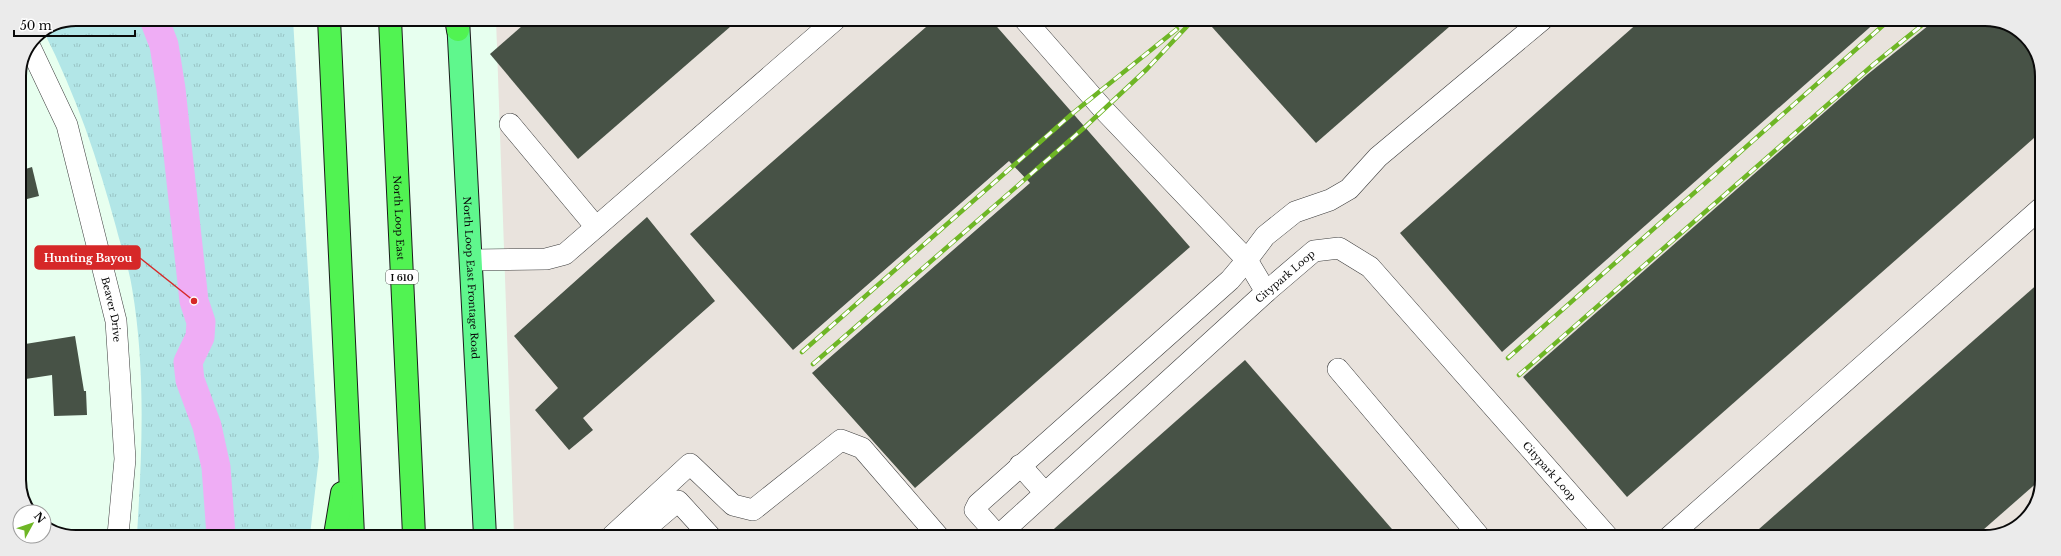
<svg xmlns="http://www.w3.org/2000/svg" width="2061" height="556" font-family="'Libre Baskerville',serif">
	<defs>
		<pattern id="grass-tufts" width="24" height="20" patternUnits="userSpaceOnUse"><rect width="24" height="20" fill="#b2e6e7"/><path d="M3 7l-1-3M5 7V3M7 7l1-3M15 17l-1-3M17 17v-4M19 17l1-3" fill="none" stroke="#98c4c5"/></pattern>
	</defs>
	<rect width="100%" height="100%" fill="#e7ffef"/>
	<polygon fill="#e9e3dd" points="496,19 1999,21 2028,39 2042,72 2040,494 2020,525 1985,537 514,536"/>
	<path fill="url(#grass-tufts)" d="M76 19H293L319 457 310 535H137C142 453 146 370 132 288 129 268 121 247 116 227 98 160 76 95 44 32Z"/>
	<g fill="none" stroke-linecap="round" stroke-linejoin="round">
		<polyline stroke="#efadf5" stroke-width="29" points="154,19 164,45 171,89 194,301 201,322 200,337 188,362 190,380 207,426 216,467 221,535"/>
	</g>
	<g fill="#475246">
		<polygon points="530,19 738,20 578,159 490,54"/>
		<polygon points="934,20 991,20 1190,247 915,488 812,373 1030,183 1009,161 793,350 690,234"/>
		<polygon points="1219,20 1457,20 1316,143 1212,27"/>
		<polygon points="1640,21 1877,21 1502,352 1400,233"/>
		<polygon points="1934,21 1999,21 2028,39 2042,72 2042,131 1627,497 1523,377 1868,74"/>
		<polygon points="32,167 39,196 19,201 19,171"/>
		<polygon points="647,217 715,301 583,418 593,430 569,450 535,410 558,388 514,336"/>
		<polygon points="2041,281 2040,480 1975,537 1750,537"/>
		<polygon points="75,336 84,391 86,391 87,415 54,416 52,375 19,380 19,345"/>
		<polygon points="1245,360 1398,536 1046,536"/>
	</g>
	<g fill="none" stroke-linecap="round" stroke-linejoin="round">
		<defs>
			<g id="minor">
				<path id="s1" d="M31 49 67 125 116 321 125 459 118 535"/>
				<polyline points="510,124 596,227"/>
				<polyline points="471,260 546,259 565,254 835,20"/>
				<polyline points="1266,292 1247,260 1265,236 1295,212 1330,200 1349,189 1378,157 1542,20"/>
				<polyline points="1338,369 1479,536"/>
				<polyline points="1020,465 1045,493"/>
				<polyline points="612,536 690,464 733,505 753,510 841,440 862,448 938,536"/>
				<polyline points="637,536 678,501 710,536"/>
				<path id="s2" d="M998 536 1266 292 1314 251 1339 248 1370 267 1608 537"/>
				<polyline points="998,536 975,510 978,504 1230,280 1247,260 1103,109 1025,20"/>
				<polyline points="1669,537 2041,208"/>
			</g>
			<g id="major">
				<path id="s3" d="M458 19 485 536"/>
			</g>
			<g id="highway">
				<polyline points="329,19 353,535"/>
				<path id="s4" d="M390 19 414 535"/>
				<polyline points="456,19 458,30"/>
				<polyline points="335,535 342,493"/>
			</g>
		</defs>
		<use href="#minor" stroke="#3d3d3d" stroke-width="22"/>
		<use href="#major" stroke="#1b1b1b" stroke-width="24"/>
		<use href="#highway" stroke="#1b1b1b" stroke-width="24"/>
		<use href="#minor" stroke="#fff" stroke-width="21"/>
		<use href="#major" stroke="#5ff78d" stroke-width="22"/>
		<use href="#highway" stroke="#51f352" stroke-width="22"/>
		<defs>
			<g id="rail">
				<polyline points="1204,21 1205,20"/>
				<polyline points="802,352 1073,113 1177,29"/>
				<polyline points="1508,358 1888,21"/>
				<polyline points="813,364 1085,127 1147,69 1193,20"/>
				<polyline points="1519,375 1874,64 1927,21"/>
				<polyline points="2008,529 2030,510"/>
			</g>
		</defs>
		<use href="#rail" stroke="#6eb625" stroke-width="4.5"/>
		<use href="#rail" stroke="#fff" stroke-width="3" stroke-dasharray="9" stroke-linecap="butt"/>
	</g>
	<g text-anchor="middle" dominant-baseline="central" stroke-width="4" stroke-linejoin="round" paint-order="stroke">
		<rect fill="#fff" stroke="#545454" stroke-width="1" x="386" y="270" width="32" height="14" rx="3"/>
		<g font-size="9" font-weight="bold" fill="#0a0a0a">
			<text x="402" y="277">I 610</text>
		</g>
		<g font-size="10" fill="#0a0a0a" stroke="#fff">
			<text stroke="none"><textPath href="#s4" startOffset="199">North Loop East</textPath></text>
			<text stroke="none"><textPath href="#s3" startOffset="259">North Loop East Frontage Road</textPath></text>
			<text stroke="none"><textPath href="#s2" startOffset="387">Citypark Loop</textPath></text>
			<text stroke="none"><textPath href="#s1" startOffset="274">Beaver Drive</textPath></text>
			<text stroke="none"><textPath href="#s2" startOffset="759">Citypark Loop</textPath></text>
		</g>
	</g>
	<path d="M0 0H2061V556H0ZM76 26H1985A50 50 0 0 1 2035 76V480A50 50 0 0 1 1985 530H76A50 50 0 0 1 26 480V76A50 50 0 0 1 76 26Z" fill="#ebebeb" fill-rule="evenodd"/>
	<path fill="none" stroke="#0a0a0a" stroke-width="2" d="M76 26H1985A50 50 0 0 1 2035 76V480A50 50 0 0 1 1985 530H76A50 50 0 0 1 26 480V76A50 50 0 0 1 76 26Z"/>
	<path fill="none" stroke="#d62828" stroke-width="1.5" d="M194 301L140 258"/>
	<circle fill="#d62828" stroke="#fff" stroke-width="1.5" cx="194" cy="301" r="4"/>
	<rect fill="#d62828" stroke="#d62828" stroke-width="1.5" x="35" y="246" width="105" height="23" rx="4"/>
	<g font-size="11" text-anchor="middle" font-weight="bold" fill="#fff">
		<text x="88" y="262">Hunting Bayou</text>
	</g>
	<g transform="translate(32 524) rotate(50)"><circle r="19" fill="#ffffff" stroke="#9d9d9d"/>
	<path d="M0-3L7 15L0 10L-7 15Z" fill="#6eb625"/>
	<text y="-6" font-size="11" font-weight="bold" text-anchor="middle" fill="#0a0a0a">N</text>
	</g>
	<path d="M14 30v6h121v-6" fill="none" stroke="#0a0a0a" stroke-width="2"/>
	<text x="20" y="30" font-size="12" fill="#0a0a0a" stroke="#ffffff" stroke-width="3" paint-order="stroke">50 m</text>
</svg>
